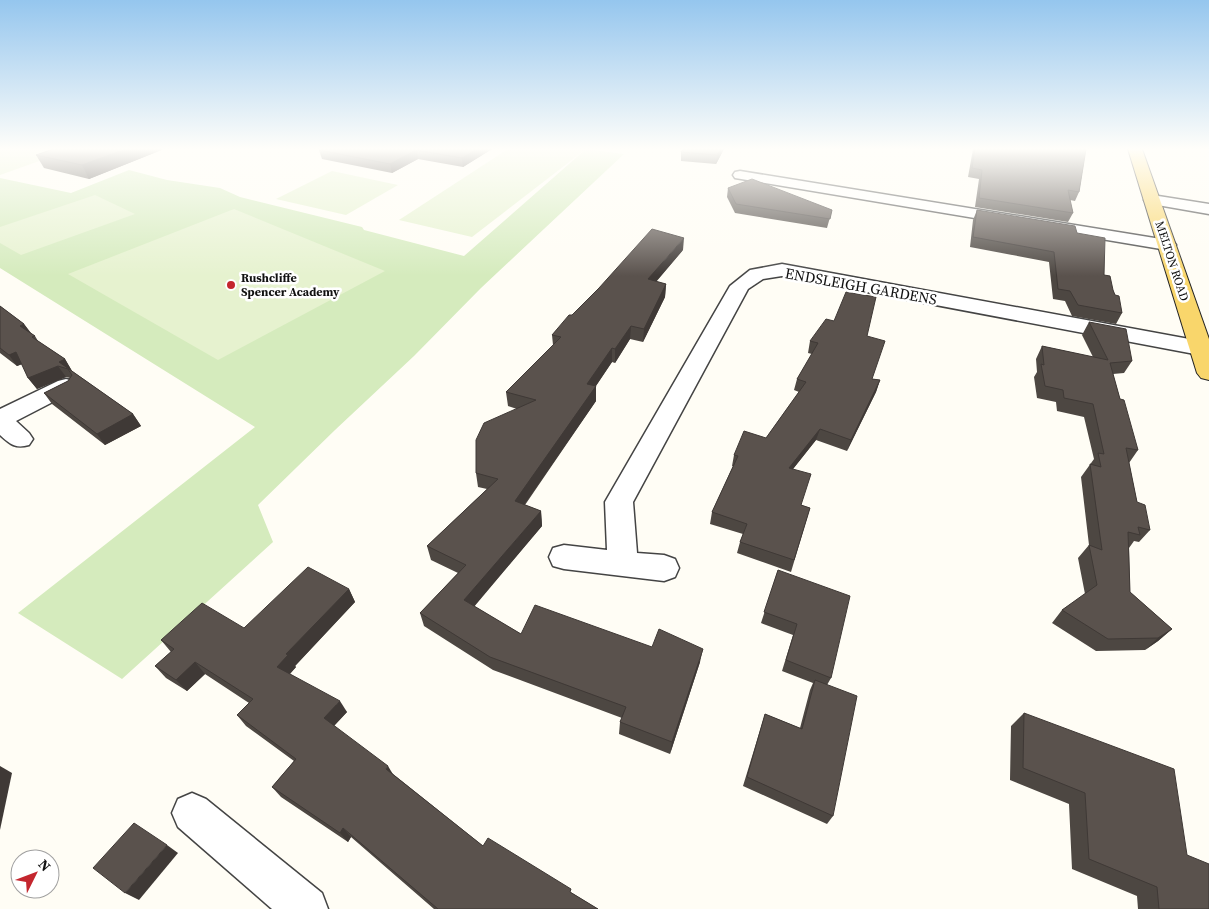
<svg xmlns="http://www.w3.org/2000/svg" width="1209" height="909" font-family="'Source Serif 4',serif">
	<rect width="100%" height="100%" fill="#fffdf5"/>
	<polygon fill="#d5ebbd" points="586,149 624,154 481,288 414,356 335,430 258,505 273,542 122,679 18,613 255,427 0,268 0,178 71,193 129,170 167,180 220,188 240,197 362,227 364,230 464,256"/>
	<g fill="#e6f2cf">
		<polygon points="0,149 73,149 0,175"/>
		<polygon points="508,149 586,149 472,237 399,220"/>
		<polygon points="332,171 398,185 346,215 276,199"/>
		<polygon points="95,195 135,214 21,255 0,243 0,227"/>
		<polygon points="234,209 385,271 218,360 68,274"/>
	</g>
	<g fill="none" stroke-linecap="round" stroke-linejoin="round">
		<defs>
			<g id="street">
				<polygon points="740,171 1167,240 1173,241 1176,245 1173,249 1167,250 735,178 733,175 735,172"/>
				<polygon points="1152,195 1209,204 1209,214 1146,203 1144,200 1146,197"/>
				<polygon points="782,264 1200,341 1208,343 1209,351 1200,355 782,276 763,279 748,289 633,502 637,553 664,555 675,559 679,568 675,577 664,581 564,569 553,566 549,557 553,548 564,545 607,550 605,502 730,286 750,270"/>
				<path d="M66 379 74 381 78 386 74 391 16 421 29 433 33 439 29 445C15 449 10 444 0 435V409L58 381Z"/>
				<polygon points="192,793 206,799 322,893 328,909 272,909 178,827 172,813 178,799"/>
			</g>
			<polygon id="primary" points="1128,149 1142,149 1209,339 1209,380 1201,378 1197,373"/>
		</defs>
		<use href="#street" stroke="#444" stroke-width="3"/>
		<use href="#primary" stroke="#222" stroke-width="2"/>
		<use href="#street" fill="#fff" fill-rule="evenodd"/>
		<use href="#primary" fill="#f9d66b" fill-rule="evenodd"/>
	</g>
	<g fill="#4d4742">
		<polygon points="53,149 164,149 89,179 44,168 36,155"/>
		<polygon points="322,149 492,149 463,167 418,159 392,173 322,159 319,150"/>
		<polygon points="683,149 724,149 716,164 681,161 681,152"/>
		<polygon points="973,149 1086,149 1079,192 1075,201 1070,200 1073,213 1068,222 975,207 979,179 968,177"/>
		<polygon points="728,188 832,210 827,228 735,213 727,197"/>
		<polygon points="977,210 1077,233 1104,275 1113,290 1122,313 1116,324 1072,316 1065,301 1053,299 1049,262 970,247 973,220"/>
		<polygon points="683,250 656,282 666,284 665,297 643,342 630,339 615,363 612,362 596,386 596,401 525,505 541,511 542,526 474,606 521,634 652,647 700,662 670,754 619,734 620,722 622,718 493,670 424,626 420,613 458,573 431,560 427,546 487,489 478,487 476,473 517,409 508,406 506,392 553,345 552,335 572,315"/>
		<polygon points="0,306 24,324 31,333 35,336 38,341 65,359 72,371 133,414 141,426 105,445 52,404 44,393 68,381 70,378 66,377 37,389 28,378 22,364 17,366 0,353"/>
		<polygon points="1089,322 1132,361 1124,373 1113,374 1120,399 1138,450 1129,463 1137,502 1150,530 1139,542 1134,541 1129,548 1130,592 1172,629 1158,641 1145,650 1096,651 1052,623 1062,610 1085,594 1078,558 1089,545 1081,477 1094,459 1084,417 1057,411 1056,402 1037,398 1034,377 1037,372 1036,359 1042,346 1093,357 1082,335"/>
		<polygon points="867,336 872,379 880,380 876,392 847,451 816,440 793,469 801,505 810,508 791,572 737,553 740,542 743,534 710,524 712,512 733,466 732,466 734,455 766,438 799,392 794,390 797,379 812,354 808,353 810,341"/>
		<polygon points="778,570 831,678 827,685 833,816 827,824 743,786 765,714 800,728 810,690 813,683 782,671 793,635 761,623"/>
		<polygon points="349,589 355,602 295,666 296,667 290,674 347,712 334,726 393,774 483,846 572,893 598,909 434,909 351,837 348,842 281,797 272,787 294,761 246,726 237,715 249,703 205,674 187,691 166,678 155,666 171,652 161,640 244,628"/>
		<polygon points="1024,713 1187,855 1209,909 1138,909 1137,896 1072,869 1069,804 1010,780 1011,726"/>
	</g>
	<g fill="#3f3936">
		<polygon points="126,149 164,149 89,179 82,165"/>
		<polygon points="477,149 492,149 463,167 462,158"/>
		<polygon points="721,149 724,149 716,164 717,155"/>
		<polygon points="416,150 418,159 392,173 390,164"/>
		<polygon points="684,238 683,250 647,292 648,279"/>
		<polygon points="666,284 665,297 643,342 644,329"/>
		<polygon points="24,324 32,335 20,326"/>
		<polygon points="631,326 630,339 615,363 615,349"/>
		<polygon points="612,348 612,362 591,393 596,386 596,401 517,515 515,501 587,384"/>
		<polygon points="16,352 25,363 17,366 9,355"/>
		<polygon points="65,359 72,371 70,372 68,369 59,362"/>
		<polygon points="58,366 66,377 37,389 28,378"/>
		<polygon points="880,380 876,392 847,451 851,440"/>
		<polygon points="133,414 141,426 105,445 97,434"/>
		<polygon points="820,429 816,440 785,479 789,468"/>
		<polygon points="541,511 542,526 468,614 464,600"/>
		<polygon points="349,589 355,602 295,666 296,667 285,679 277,667 286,654"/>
		<polygon points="1172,629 1158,641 1145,650 1158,638"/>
		<polygon points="703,649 700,662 670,754 672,742"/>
		<polygon points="195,662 205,674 187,691 176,680"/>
		<polygon points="340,701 347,712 331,729 324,718"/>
		<polygon points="0,766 12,773 0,830"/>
		<polygon points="388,766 394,776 386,769"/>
		<polygon points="343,828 351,837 348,842 340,833"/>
		<polygon points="167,845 178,853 139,900 125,893"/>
	</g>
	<g fill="#5a524d" stroke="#3f3936">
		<polygon points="53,149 126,149 82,165 36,155"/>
		<polygon points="322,149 477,149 462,158 416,150 390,164 319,150"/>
		<polygon points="683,149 721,149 717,155 681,152"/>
		<polygon points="975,149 1086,149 1079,192 1068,190 1073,213 979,198 982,170 972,168"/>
		<polygon points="752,179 832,210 830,219 736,204 728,188"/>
		<polygon points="977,210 1075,226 1077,233 1105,238 1104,275 1110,276 1113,290 1115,295 1119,296 1122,313 1078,305 1070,291 1058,289 1054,252 973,237"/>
		<polygon points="652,229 684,238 648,279 666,284 644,329 631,326 615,349 612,348 587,384 596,386 515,501 541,511 464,600 521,634 535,605 652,647 659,629 703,649 672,742 620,722 626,707 490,657 420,613 466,565 427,546 498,479 476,473 476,440 484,423 536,400 506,392 561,337 552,335 569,315 572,315 599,288"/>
		<polygon points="846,292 876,297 867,336 885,341 872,379 880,380 851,440 820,429 789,468 811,474 801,505 810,508 794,560 740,542 747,524 712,512 738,456 734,455 744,431 766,438 806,382 797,379 818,343 810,341 826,319 834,321"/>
		<polygon points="0,306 24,324 20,326 35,336 32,337 65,359 59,362 133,414 97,434 44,393 68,381 72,375 68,369 58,366 28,378 16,352 9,355 0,348"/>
		<polygon points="1089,322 1126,329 1132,361 1110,363 1120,399 1124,400 1138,450 1126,448 1137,502 1145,505 1150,530 1138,527 1140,535 1128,532 1130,592 1172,629 1158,638 1108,639 1062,610 1097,585 1089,545 1102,550 1090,464 1101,467 1098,453 1104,454 1093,404 1064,398 1063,390 1045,386 1041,364 1044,365 1042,346 1108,360"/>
		<polygon points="308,567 349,589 286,654 288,655 277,667 340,701 324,718 388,766 386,769 483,846 488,838 571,889 570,892 598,909 438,909 343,828 340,833 272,787 296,759 237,715 253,699 195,662 176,680 155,666 174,649 161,640 202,603 244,628"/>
		<polygon points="778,570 850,596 831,678 786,660 797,624 764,612"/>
		<polygon points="815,680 857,696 833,816 747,777 765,714 802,729"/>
		<polygon points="1024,713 1174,769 1187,855 1209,864 1209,909 1159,909 1157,887 1089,859 1085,793 1023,768"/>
		<polygon points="134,823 167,845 125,893 93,868"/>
	</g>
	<linearGradient id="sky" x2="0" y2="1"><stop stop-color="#95c6ee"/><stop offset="0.54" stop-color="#fffefa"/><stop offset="1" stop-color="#fffefa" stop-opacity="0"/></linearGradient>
	<rect width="1209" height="276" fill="url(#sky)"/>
	<circle fill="#c4262e" stroke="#fff" stroke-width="2" cx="231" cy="285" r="5"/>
	<g text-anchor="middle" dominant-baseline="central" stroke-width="5" stroke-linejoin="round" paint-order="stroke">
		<g font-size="12" fill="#111" stroke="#fff">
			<text transform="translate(1172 261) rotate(72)">MELTON ROAD</text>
		</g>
		<g font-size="12" font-weight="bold" fill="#111" stroke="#fff" text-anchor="start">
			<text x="241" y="278">Rushcliffe<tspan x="241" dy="14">Spencer Academy</tspan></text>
		</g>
		<g font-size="15" fill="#111" stroke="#fff">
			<text transform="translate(861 286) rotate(10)">ENDSLEIGH GARDENS</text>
		</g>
	</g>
	<g transform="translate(35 874) rotate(48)"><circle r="24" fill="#ffffff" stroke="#a0a0a0"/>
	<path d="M0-4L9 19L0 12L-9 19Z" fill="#c4262e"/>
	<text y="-8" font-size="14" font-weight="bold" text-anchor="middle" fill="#111111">N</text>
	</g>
</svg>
